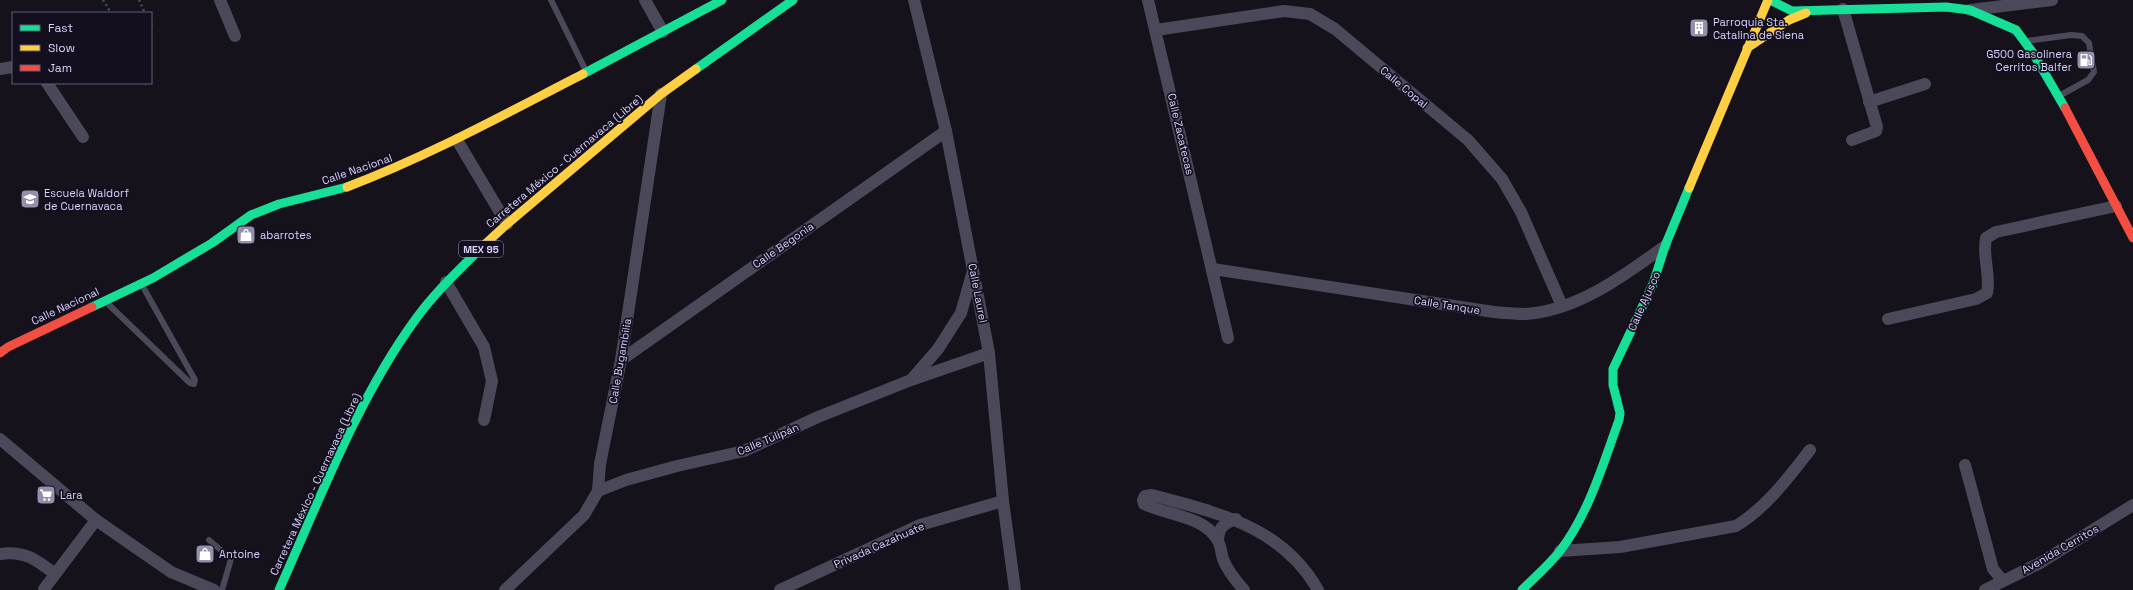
<svg xmlns="http://www.w3.org/2000/svg" width="2133" height="590" font-family="'Space Grotesk',sans-serif">
	<rect width="100%" height="100%" fill="#15121c"/>
	<g fill="none" stroke-linecap="round" stroke-linejoin="round">
		<g stroke="#474e5b" stroke-width="2.5" stroke-dasharray="2 3" stroke-linecap="butt">
			<polyline points="103,0 111,13"/>
			<polyline points="139,0 145,13"/>
			<polyline points="151,26 152,27"/>
		</g>
		<g stroke="#4b485a" stroke-width="6">
			<polyline points="551,0 586,71"/>
			<polyline points="2026,41 2071,35 2082,36 2089,43 2094,72 2088,80 2059,96"/>
			<polyline points="106,302 190,383 194,384 195,380 142,285"/>
			<polyline points="209,540 231,559 222,590"/>
		</g>
		<g stroke="#4b485a" stroke-width="12">
			<polyline points="220,0 235,36"/>
			<polyline points="645,0 663,32"/>
			<polyline points="914,0 946,131 989,353 1003,501 1015,590"/>
			<polyline points="1148,0 1228,338"/>
			<polyline points="1843,9 1877,127 1876,131 1852,140"/>
			<polyline points="1970,10 2052,0"/>
			<polyline points="1156,30 1284,11 1310,14 1335,29 1468,140 1502,179 1521,212 1562,306"/>
			<polyline points="0,69 13,67"/>
			<polyline points="47,83 83,137"/>
			<polyline points="1869,102 1925,84"/>
			<polyline points="457,140 507,224"/>
			<path d="M1213 269 1494 312C1505 313 1515 314 1525 314 1577 311 1625 275 1665 246"/>
			<polyline points="446,282 484,347 492,381 484,420"/>
			<path d="M1888 319 1976 299 1987 293C1991 275 1982 257 1986 238L1996 232 2116 206"/>
			<polyline points="621,360 946,131"/>
			<polyline points="912,379 938,349 961,313 973,271"/>
			<polyline points="0,439 96,520 171,572 214,590"/>
			<polyline points="1965,465 1993,569 2003,581"/>
			<polyline points="598,491 626,480 677,466 744,451 818,417 911,380 989,353"/>
			<path d="M1218 540C1219 527 1223 524 1236 519"/>
			<path d="M1560 551 1620 547 1736 526C1767 507 1788 478 1810 450"/>
			<path d="M0 554C24 550 37 560 55 574"/>
			<polyline points="44,589 96,520"/>
			<polyline points="505,590 584,515 598,491 600,464 621,360 661,94"/>
			<polyline points="780,590 920,525 1003,501"/>
			<path d="M1244 590C1236 581 1227 570 1223 559 1221 553 1221 546 1218 541 1206 516 1166 515 1144 504L1143 500 1145 496 1152 495C1217 513 1282 526 1318 590"/>
			<polyline points="1985,590 2040,563 2133,505"/>
		</g>
		<g stroke="#16e098" stroke-width="9">
			<polyline points="1770,0 1792,11 1946,7 1970,10 2016,30 2033,53 2065,108"/>
			<polyline points="696,69 793,0"/>
			<polyline points="583,74 722,0"/>
			<polyline points="92,307 153,278 212,243 251,215 279,204 347,187"/>
			<path d="M279 590C319 501 358 398 415 320 435 292 459 270 483 246"/>
			<path d="M1522 590C1535 577 1549 565 1560 551 1589 513 1603 464 1619 420L1620 413 1613 385V369L1653 284 1665 246 1689 188"/>
		</g>
		<g stroke="#ffcf43" stroke-width="9">
			<polyline points="1747,48 1789,20 1806,13"/>
			<path d="M347 187C429 156 505 114 583 74"/>
			<polyline points="1689,188 1768,0"/>
			<polyline points="483,246 507,224 661,94 696,69"/>
		</g>
		<g stroke="#f24e42" stroke-width="9">
			<polyline points="2065,108 2133,238"/>
			<polyline points="0,353 8,347 92,307"/>
		</g>
	</g>
	<defs>
		<symbol id="building-square" viewBox="-11 -11 22 22"><rect x="-9" y="-9" width="18" height="18" rx="4" fill="#958fac" stroke="#130f1f"/><path d="M-4-6H4V6H1V3H-1V6H-4ZM-2.5-4.3h1.7v1.8h-1.7ZM.8-4.3h1.7v1.8H.8ZM-2.5-1h1.7V.8h-1.7ZM.8-1h1.7V.8H.8Z" fill="#fff"/></symbol>
		<symbol id="fuel-square" viewBox="-11 -11 22 22"><rect x="-9" y="-9" width="18" height="18" rx="4" fill="#958fac" stroke="#130f1f"/><path d="M-5.5-6h7V0h2V4h1.3V-2.5L3-4.5l.8-.8L6-3V5H2.5V1h-1V6h-7ZM-4.2-4.7v3.2H.2V-4.7Z" fill="#fff"/></symbol>
		<symbol id="school-square" viewBox="-11 -11 22 22"><rect x="-9" y="-9" width="18" height="18" rx="4" fill="#958fac" stroke="#130f1f"/><path d="M0-5L7-2L0 1L-7-2ZM-4 1L0 2.5L4 1V4Q0 6-4 4Z" fill="#fff"/></symbol>
		<symbol id="shop-square" viewBox="-11 -11 22 22"><rect x="-9" y="-9" width="18" height="18" rx="4" fill="#958fac" stroke="#130f1f"/><path d="M-5-2.5h2.3a2.7 3.5 0 0 1 5.4 0H5L5.5 6h-11ZM-1.5-2.5h3a1.5 2.3 0 0 0-3 0Z" fill="#fff"/></symbol>
		<symbol id="supermarket-square" viewBox="-11 -11 22 22"><rect x="-9" y="-9" width="18" height="18" rx="4" fill="#958fac" stroke="#130f1f"/><path d="M-6-5.5h2.5l.6 2H6L4.5 2H-2.5L-4.4-4H-6ZM-1.5 3.2a1.3 1.3 0 1 0 .1 0ZM3 3.2a1.3 1.3 0 1 0 .1 0Z" fill="#fff"/></symbol>
	</defs>
	<g fill-rule="evenodd">
		<use href="#building-square" x="1688" y="17" width="22" height="22"/>
		<use href="#fuel-square" x="2075" y="49" width="22" height="22"/>
		<use href="#school-square" x="19" y="188" width="22" height="22"/>
		<use href="#shop-square" x="235" y="224" width="22" height="22"/>
		<use href="#supermarket-square" x="35" y="484" width="22" height="22"/>
		<use href="#shop-square" x="194" y="543" width="22" height="22"/>
	</g>
	<g text-anchor="middle" dominant-baseline="central" stroke-width="3.5" stroke-linejoin="round" paint-order="stroke">
		<rect fill="#130f1f" stroke="#9e98b8" stroke-width="1" x="459" y="241" width="44" height="16" rx="3"/>
		<g font-size="10" font-weight="bold" fill="#dad2fa">
			<text x="481" y="249">MEX 95</text>
		</g>
		<g font-size="11" fill="#dad2fa" stroke="#130f1f" text-anchor="start">
			<text x="1713" y="22">Parroquia Sta.<tspan x="1713" dy="13">Catalina de Siena</tspan></text>
			<text x="2072" y="54" text-anchor="end">G500 Gasolinera<tspan x="2072" dy="13">Cerritos Balfer</tspan></text>
			<text x="44" y="193">Escuela Waldorf<tspan x="44" dy="13">de Cuernavaca</tspan></text>
			<text x="260" y="235">abarrotes</text>
			<text x="60" y="495">Lara</text>
			<text x="219" y="554">Antoine</text>
		</g>
		<g font-size="11" fill="#dad2fa" stroke="#130f1f">
			<text transform="translate(1404 87) rotate(40)">Calle Copal</text>
			<text transform="translate(1181 134) rotate(77)">Calle Zacatecas</text>
			<text transform="translate(564 161) rotate(-40)">Carretera México - Cuernavaca (Libre)</text>
			<text transform="translate(357 169) rotate(-19)">Calle Nacional</text>
			<text transform="translate(783 245) rotate(-35)">Calle Begonia</text>
			<text transform="translate(978 293) rotate(79)">Calle Laurel</text>
			<text transform="translate(1644 301) rotate(-66)">Calle Ajusco</text>
			<text transform="translate(1447 305) rotate(9)">Calle Tanque</text>
			<text transform="translate(65 306) rotate(-25)">Calle Nacional</text>
			<text transform="translate(620 361) rotate(-80)">Calle Bugambilia</text>
			<text transform="translate(768 439) rotate(-23)">Calle Tulipán</text>
			<text transform="translate(315 484) rotate(-65)">Carretera México - Cuernavaca (Libre)</text>
			<text transform="translate(879 545) rotate(-24)">Privada Cazahuate</text>
			<text transform="translate(2060 549) rotate(-30)">Avenida Cerritos</text>
		</g>
	</g>
	<rect x="12" y="12" width="140" height="72" fill="#130f1f" stroke="#635d77"/>
	<rect x="20" y="25" width="20" height="6" fill="#16e098" stroke="#635d77"/>
	<text x="48" y="32" font-size="12" fill="#dad2fa">Fast</text>
	<rect x="20" y="45" width="20" height="6" fill="#ffcf43" stroke="#635d77"/>
	<text x="48" y="52" font-size="12" fill="#dad2fa">Slow</text>
	<rect x="20" y="65" width="20" height="6" fill="#f24e42" stroke="#635d77"/>
	<text x="48" y="72" font-size="12" fill="#dad2fa">Jam</text>
</svg>
